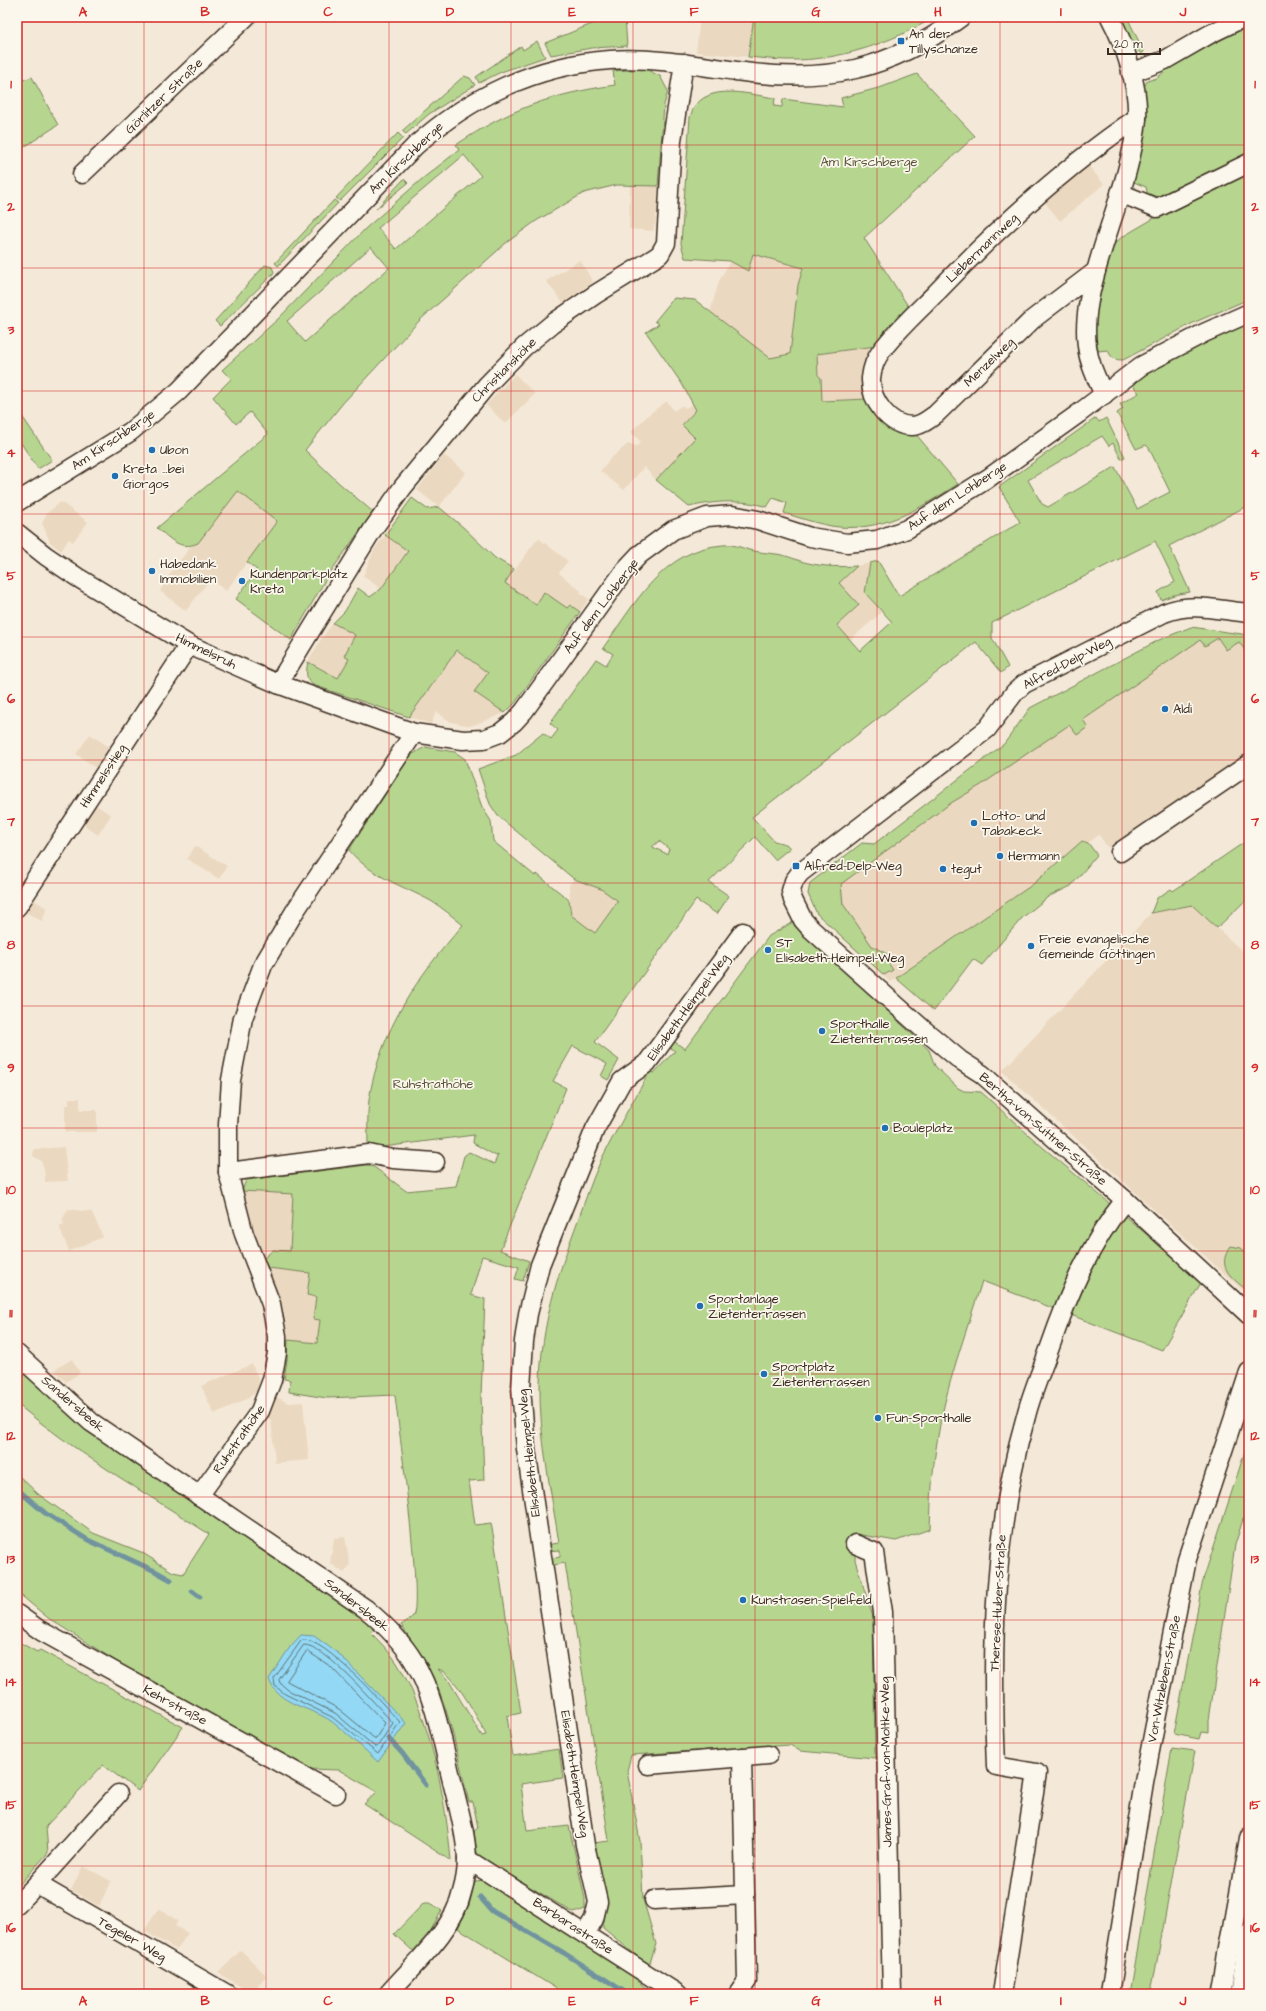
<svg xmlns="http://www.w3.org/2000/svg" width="1266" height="2011" font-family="'Architects Daughter',sans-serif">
	<rect width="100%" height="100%" fill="#f4e9d8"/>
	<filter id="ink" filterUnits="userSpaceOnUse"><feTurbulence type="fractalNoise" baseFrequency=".025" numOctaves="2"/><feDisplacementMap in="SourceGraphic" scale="8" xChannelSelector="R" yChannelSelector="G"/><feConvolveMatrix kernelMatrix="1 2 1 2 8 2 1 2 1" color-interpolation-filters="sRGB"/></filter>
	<g filter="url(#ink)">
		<g fill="#ebd8c0">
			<polygon points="700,17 754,17 748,57 696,52"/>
			<polygon points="1085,162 1104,184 1060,221 1042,199"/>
			<polygon points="630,184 658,186 656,219 653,231 629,229"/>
			<polygon points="753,254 803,268 798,285 790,354 770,358 710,312 719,281 730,261 748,271"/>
			<polygon points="580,260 593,282 563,303 546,281"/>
			<polygon points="876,346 868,399 822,401 817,354"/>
			<polygon points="515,374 535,394 505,424 486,405"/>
			<polygon points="667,401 674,411 682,405 685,408 693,404 696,410 682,425 696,438 656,480 644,467 624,490 600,471 611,458 628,444 637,446 641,442 631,432 648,415"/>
			<polygon points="444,455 466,472 439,507 417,490"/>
			<polygon points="238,491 277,521 226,591 210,579 186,611 160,591 171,572 191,546 198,543"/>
			<polygon points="61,502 88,522 73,542 69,539 61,551 50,542 42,523 47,513"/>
			<polygon points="385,535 408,551 381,589 363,576 374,550"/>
			<polygon points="538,538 568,561 559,573 581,591 580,593 589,599 580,612 570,605 567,608 536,605 505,583"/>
			<polygon points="870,563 865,593 882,612 850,640 837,625 859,605 839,583 857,566"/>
			<polygon points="333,623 356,635 344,656 349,658 338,678 308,662 321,639"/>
			<polygon points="1191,627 1249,635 1249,752 1108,848 1099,835 1088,843 1082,841 1032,885 890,982 817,914 808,894 810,883 862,843 874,844 1003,746 1030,708 1159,640"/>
			<polygon points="457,650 488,673 475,692 505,713 471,726 451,722 436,712 431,724 409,717"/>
			<polygon points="90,734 109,747 96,768 76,754"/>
			<polygon points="96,805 111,815 98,835 83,824"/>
			<polygon points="195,846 227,866 219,879 187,859"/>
			<polygon points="574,879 601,889 618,901 595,933 571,915 569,885"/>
			<polygon points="34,900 47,908 42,921 27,913"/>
			<polygon points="1192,905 1249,957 1249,1296 1002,1071 1151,913"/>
			<polygon points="69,1098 80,1098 80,1110 97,1110 97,1132 65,1132 65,1105 69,1105"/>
			<polygon points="64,1147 68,1181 45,1182 44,1169 41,1161 33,1156 34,1149"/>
			<polygon points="242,1191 293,1194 290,1251 260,1249 242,1197"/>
			<polygon points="68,1209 92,1212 103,1237 69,1251 59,1226 64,1224 62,1220"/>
			<polygon points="268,1268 310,1273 307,1295 316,1297 313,1318 320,1320 317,1343 288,1340 285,1315"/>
			<polygon points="72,1359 80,1373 66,1382 54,1370"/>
			<polygon points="252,1364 259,1380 257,1391 247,1399 214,1414 201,1386"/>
			<polygon points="277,1397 288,1403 303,1402 309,1460 275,1463 271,1420 263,1414"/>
			<polygon points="345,1537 350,1565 344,1573 330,1563 334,1538"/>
			<polygon points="83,1866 111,1881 99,1906 71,1890"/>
			<polygon points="159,1908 178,1921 175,1926 188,1933 177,1950 144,1931"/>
			<polygon points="241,1950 267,1976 251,1993 218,1973"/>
		</g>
		<g fill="#b6d690" stroke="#788057" fill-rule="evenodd">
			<polygon points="609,17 625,17 627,46 592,48 551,55 545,43"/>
			<path d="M754 17H935C890 43 840 61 788 60 775 60 761 58 748 57Z"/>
			<polygon points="1120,17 1127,17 1144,52 1141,54 1132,44"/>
			<polygon points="1249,24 1249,154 1159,201 1148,196 1146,187 1134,182 1144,140 1145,112 1143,89 1147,81 1157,78 1166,70"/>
			<polygon points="537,41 545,57 501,72 479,83 476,77 521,46 523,50"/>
			<path d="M645 69 660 76 668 91 664 105 658 186 617 185 584 193 536 221 506 243 420 320 343 403 305 450 339 483 373 512 327 577 291 640 236 599 257 570 247 562 277 521 238 491 198 543C180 551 171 539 157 528L268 434 250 412 236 424 213 397 231 379 222 370 279 318 366 228 422 179 459 150 456 145C509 109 552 94 615 85L613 71ZM464 155 481 176 396 249 378 228ZM371 247 389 268 305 342 287 321Z"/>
			<path d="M917 74 975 136 864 238 910 309 876 346 817 354 818 375 821 378 822 401 868 399 914 432 958 484C919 509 880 534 831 526 815 523 800 518 784 513L787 503 773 498 767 507C741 499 715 501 689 507L656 480 695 438 682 425 696 410 682 384 646 332 659 324 655 321 674 298 695 300 770 358 790 354 798 285 803 268 753 254 748 271 730 261 685 258 681 244 690 117C701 80 746 94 775 98L774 106 782 107 783 99 843 107 841 98 882 87Z"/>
			<polygon points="464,76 470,78 475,85 429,114 406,134 402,131"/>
			<polygon points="32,77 58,125 24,147 17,136 17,82"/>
			<polygon points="398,133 403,138 340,201 336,198"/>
			<path d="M1249 168V299L1195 322 1123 360C1114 360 1111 358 1108 350L1098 351 1094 330 1097 307 1100 288 1113 245 1122 237 1158 216Z"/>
			<polygon points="404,179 408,183 376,209"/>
			<polygon points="334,200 338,203 278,266 275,263"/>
			<polygon points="265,265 272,267 274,272 272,275 220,326 215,321"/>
			<path d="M1249 321V505L1169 546 1190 592 1174 595 1161 600 1158 592 1175 582 1155 541 992 623V638L1008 667 1001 673 976 642 752 817 774 841 786 844 790 848 775 860 755 837 709 882 729 896 717 914 696 900 595 1042 619 1060 608 1080 601 1076 607 1064 573 1046 553 1081 566 1088 500 1250 529 1261 523 1281 515 1279 519 1267 482 1256 471 1295 485 1299 481 1396 484 1480 469 1481 475 1525 491 1523 494 1539 521 1713 507 1716 513 1756 559 1749 563 1778 521 1784 527 1831 569 1826 585 1899V1909L574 1913 481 1858 477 1853 474 1831 478 1828 473 1802H469C458 1761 452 1716 433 1677 424 1659 413 1642 401 1625 404 1623 410 1619 413 1616 423 1600 398 1424 395 1395L327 1398 289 1392 290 1380 284 1379 287 1360 288 1340 317 1343 320 1320 313 1319 316 1297 307 1295 310 1273 268 1268 264 1258 273 1250 290 1251 293 1194 242 1191 246 1180 367 1165 374 1167 406 1191 456 1186 464 1156 469 1152 494 1164 498 1155 496 1156 473 1143 474 1135 368 1149C368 1133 367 1116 369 1100 380 1030 417 977 463 925 453 917 443 908 431 901 403 886 370 876 349 850L411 755 425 747 455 752 465 759 482 807 491 821 493 841 535 876 537 874 569 900 571 915 595 933 618 901 601 889 574 879 498 816 490 804 478 769 516 755 543 733 551 739 558 730 550 723 596 659 606 665 613 654 603 648C634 605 663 549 723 545 733 544 740 547 749 550 758 552 767 553 776 554 787 555 798 561 808 563 825 567 840 567 857 566L839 583 859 605 837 625 860 651 892 622 865 593 870 563 878 561 899 596 1020 522 999 487 1096 418 1099 422 1106 418 1125 457 1121 459 1113 443 1109 446 1102 436 1028 480 1042 504 1048 507 1115 467 1137 509 1170 492 1149 448 1146 445 1136 449 1117 413 1123 409 1120 404 1139 393 1131 383C1167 357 1209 339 1249 321ZM659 841 669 849 667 854 652 847ZM438 1669C453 1671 479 1720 486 1735L482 1736 449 1681Z"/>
			<polygon points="17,409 52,460 38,469 17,437"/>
			<path d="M412 498 427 509 439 507 464 528 495 558 514 569 505 583 536 605 544 592 567 608 570 605 580 612 515 703 505 713 474 692 488 673 457 650 409 717 313 685C305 679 306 671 308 662L338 678 349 659 344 656 355 635 333 623 345 611 358 588 370 597 381 589 408 551 385 535Z"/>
			<polygon points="1191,627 1249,635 1249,656 1239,642 1226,650 1218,638 1205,646 1200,640 1083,720 1088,727 1077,735 1069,725 981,785 951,803 841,884 843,904 872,946 887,954 888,955 885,958 893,970 884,975 817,914 808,894 810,883 862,843 874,844 1004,744 1030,708 1159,640"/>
			<polygon points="1249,839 1249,897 1217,928 1192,905 1151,913 1157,898 1171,889 1173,891"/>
			<polygon points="1082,841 1088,843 1097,855 1071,886 1048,897 1022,918 982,965 973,959 934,1011 896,978 1032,885"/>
			<path d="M793 922 896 1015 899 1022 929 1050 935 1066 958 1088 964 1091 981 1092 1039 1144 1202 1281 1162 1350 982 1281C966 1334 945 1387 937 1442 932 1471 931 1500 930 1529L896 1541 856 1534 855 1560 873 1617 875 1758 800 1751 790 1745 631 1755 627 1771 640 1841 643 1899 656 1944 649 1966 603 1928V1889L593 1843 609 1841 607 1827 565 1563 549 1566 548 1559 560 1557V1550L546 1551 545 1545 559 1543C551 1490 539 1437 540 1384 541 1325 557 1277 577 1223 585 1201 592 1179 602 1158 617 1128 634 1100 650 1071L654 1073 675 1051 668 1046 672 1040 685 1049 769 936Z"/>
			<path d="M1231 1246 1241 1248 1249 1255V1292C1234 1279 1214 1268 1231 1246Z"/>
			<path d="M17 1366 78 1423 119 1450 362 1617 374 1628 371 1633C380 1642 390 1652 397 1663 430 1714 446 1800 451 1861L364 1804 377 1792 339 1770 308 1769 144 1679 48 1618 17 1592V1474L38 1494 93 1533 141 1552 173 1572 183 1574 209 1534C144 1492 76 1453 17 1404Z"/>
			<polygon points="1249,1439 1249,1500 1235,1545 1209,1720 1209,1733 1201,1732 1199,1739 1174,1734 1203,1580"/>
			<polygon points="17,1641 37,1652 40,1650 183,1727 138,1791 103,1765 46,1826 48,1853 17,1887"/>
			<polygon points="1172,1748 1195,1751 1151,1994 1130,1994"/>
			<polygon points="486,1880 624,1966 643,1986 656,1994 565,1994 458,1928 469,1905 475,1881"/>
			<polygon points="424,1903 429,1903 442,1910 430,1932 413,1951 394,1934"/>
		</g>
		<path fill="#93d9f5" stroke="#70939f" d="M301 1635 314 1636 339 1654 406 1723 378 1762C363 1748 347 1733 331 1721 311 1707 277 1705 269 1679L290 1647Z"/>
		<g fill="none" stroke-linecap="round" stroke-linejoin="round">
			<g stroke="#5e7074" stroke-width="1">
				<path d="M302 1640C324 1636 383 1705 400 1722L378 1754 332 1717 285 1694 275 1686 274 1679Z"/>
				<path d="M304 1645C323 1643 378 1707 393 1723L377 1747H375L335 1713 288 1690 280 1683 279 1680Z"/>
				<polygon points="307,1651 330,1666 385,1723 376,1738 374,1738 339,1709 287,1681"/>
			</g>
			<g stroke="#70939f" stroke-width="5">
				<polyline points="17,1489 45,1513 88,1540 155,1571 171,1580"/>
				<polyline points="192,1591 200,1597"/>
				<polyline points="388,1738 402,1753 426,1785"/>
				<polyline points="480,1897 492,1911 564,1953 628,1994"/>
			</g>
			<defs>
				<g id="minor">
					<polyline points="1131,73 1165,60 1210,34 1245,17"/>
					<polyline points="82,174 246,17"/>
					<polyline points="1120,193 1157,208 1249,163"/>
					<path d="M1096 271 1033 319 936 414C929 419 921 426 912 426 889 426 870 400 871 378 872 368 876 358 882 350 898 329 918 311 936 293 997 229 1063 168 1137 118"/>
					<path d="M1104 395C1097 379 1089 364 1087 346 1083 315 1092 284 1101 254 1114 211 1133 163 1137 119 1139 86 1125 45 1110 17"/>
					<path d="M17 502 130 432 179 391 415 146C469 97 536 65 610 60 652 57 695 65 736 71 825 84 889 71 961 17"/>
					<polyline points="17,533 46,556 77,577 189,645 278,684 414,733 463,740 484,739 500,733 514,722 524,711 625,570 639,555 673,530 707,517 732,515 758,520 810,537 847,543 877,540 907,529 987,479 1078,414 1141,366 1204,333 1249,313"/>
					<path d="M1249 613C1220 611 1193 601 1164 613L1024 684 1015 692 987 729 800 873 794 881 791 891 793 900 803 920 811 929 924 1030 960 1060 982 1074 1054 1138 1125 1200 1249 1315"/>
					<polyline points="278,684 373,529 403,487 487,385 524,347 552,324 596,294 656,257 660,254 666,243 672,140 684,63"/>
					<polyline points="1120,852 1249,764"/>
					<polyline points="17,907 189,645"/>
					<polyline points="228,1172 369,1154 393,1159 435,1162"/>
					<path d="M17 1354 91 1422 366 1609C384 1624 401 1640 413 1660 435 1696 442 1741 452 1781 458 1806 466 1833 467 1859 467 1869 465 1882 462 1892 454 1930 413 1965 388 1994"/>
					<polyline points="199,1496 260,1411 272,1380 277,1353 277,1336 271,1304 244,1234 228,1172 228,1125 231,1080 243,1018 263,965 295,911 414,733"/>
					<polyline points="855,1544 874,1552 883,1612 892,1994"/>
					<polyline points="17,1614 41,1631 336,1794"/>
					<polyline points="648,1765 768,1755"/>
					<polyline points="467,1859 678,1994"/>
					<polyline points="37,1884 118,1794"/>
					<polyline points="654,1900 745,1895"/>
					<polyline points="17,1905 37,1884 227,1994"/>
					<polyline points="585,1934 594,1919 598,1902 585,1845 526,1449 521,1388 524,1341 528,1314 540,1265 595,1129 622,1081 647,1063 743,932"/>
					<polyline points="738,1994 747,1981 742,1757"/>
					<path d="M1002 1994 1037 1773 996 1766C991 1648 993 1530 1026 1416 1032 1392 1042 1370 1050 1347 1068 1295 1090 1243 1125 1200"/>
					<polyline points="1110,1994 1144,1782 1187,1559 1249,1372"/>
					<polyline points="1221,1994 1249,1838"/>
					<polyline points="1240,1994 1249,1932"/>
				</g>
			</defs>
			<use href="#minor" stroke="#3b2a1e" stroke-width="21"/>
			<use href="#minor" stroke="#fbf7ec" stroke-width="18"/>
		</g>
	</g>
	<path fill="none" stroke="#d62828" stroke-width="1" stroke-opacity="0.55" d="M144 17V1994M266 17V1994M389 17V1994M511 17V1994M633 17V1994M755 17V1994M877 17V1994M1000 17V1994M1122 17V1994M17 145H1249M17 268H1249M17 391H1249M17 514H1249M17 637H1249M17 760H1249M17 883H1249M17 1006H1249M17 1128H1249M17 1251H1249M17 1374H1249M17 1497H1249M17 1620H1249M17 1743H1249M17 1866H1249"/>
	<g fill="#1f6fb2" stroke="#fbf7ec" stroke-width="1.5">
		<rect x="897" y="37" width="8" height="8" rx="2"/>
		<circle cx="152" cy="450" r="4"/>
		<circle cx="115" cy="476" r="4"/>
		<circle cx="152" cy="571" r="4"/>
		<circle cx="242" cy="581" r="4"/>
		<circle cx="1165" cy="709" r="4"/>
		<circle cx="974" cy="823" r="4"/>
		<circle cx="1000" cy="856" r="4"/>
		<rect x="792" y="862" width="8" height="8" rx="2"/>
		<circle cx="943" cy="869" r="4"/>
		<circle cx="1031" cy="946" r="4"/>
		<circle cx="768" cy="950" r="4"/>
		<circle cx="822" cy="1031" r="4"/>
		<circle cx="885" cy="1128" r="4"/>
		<circle cx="700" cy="1306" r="4"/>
		<circle cx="764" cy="1374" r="4"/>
		<circle cx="878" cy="1418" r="4"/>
		<circle cx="743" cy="1600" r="4"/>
	</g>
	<g text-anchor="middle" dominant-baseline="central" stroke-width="3.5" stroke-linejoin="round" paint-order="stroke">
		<g font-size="13" fill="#3b2a1e" stroke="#fbf7ec" text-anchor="start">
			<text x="909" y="34">An der<tspan x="909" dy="15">Tillyschanze</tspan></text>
			<text x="160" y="450">Ubon</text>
			<text x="123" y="469">Kreta ...bei<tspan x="123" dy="15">Giorgos</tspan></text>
			<text x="160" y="564">Habedank<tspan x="160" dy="15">Immobilien</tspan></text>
			<text x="250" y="574">Kundenparkplatz<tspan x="250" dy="15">Kreta</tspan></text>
			<text x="1173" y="709">Aldi</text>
			<text x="982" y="816">Lotto- und<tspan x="982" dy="15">Tabakeck</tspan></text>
			<text x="1008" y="856">Hermann</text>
			<text x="804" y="866">Alfred-Delp-Weg</text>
			<text x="951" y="869">tegut</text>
			<text x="1039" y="939">Freie evangelische<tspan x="1039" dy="15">Gemeinde Göttingen</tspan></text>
			<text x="776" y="943">ST<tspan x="776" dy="15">Elisabeth-Heimpel-Weg</tspan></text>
			<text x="830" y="1024">Sporthalle<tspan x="830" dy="15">Zietenterrassen</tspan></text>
			<text x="893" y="1128">Bouleplatz</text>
			<text x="708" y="1299">Sportanlage<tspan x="708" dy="15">Zietenterrassen</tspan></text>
			<text x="772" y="1367">Sportplatz<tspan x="772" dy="15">Zietenterrassen</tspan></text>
			<text x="886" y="1418">Fun-Sporthalle</text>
			<text x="751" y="1600">Kunstrasen-Spielfeld</text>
		</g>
		<g font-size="13" fill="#3b2a1e" stroke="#fbf7ec">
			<text transform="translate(164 96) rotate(-44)">Görlitzer Straße</text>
			<text transform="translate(406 158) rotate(-44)">Am Kirschberge</text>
			<text transform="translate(982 248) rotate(-44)">Liebermannweg</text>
			<text transform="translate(989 362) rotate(-44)">Menzelweg</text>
			<text transform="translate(504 370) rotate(-45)">Christianshöhe</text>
			<text transform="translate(113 440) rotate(-34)">Am Kirschberge</text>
			<text transform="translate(957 496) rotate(-33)">Auf dem Lohberge</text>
			<text transform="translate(601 606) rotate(-53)">Auf dem Lohberge</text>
			<text transform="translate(206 651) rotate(26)">Himmelsruh</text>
			<text transform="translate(1067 663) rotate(-28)">Alfred-Delp-Weg</text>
			<text transform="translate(103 776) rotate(-57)">Himmelsstieg</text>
			<text transform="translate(688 1007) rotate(-54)">Elisabeth-Heimpel-Weg</text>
			<text transform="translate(1043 1129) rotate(41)">Bertha-von-Suttner-Straße</text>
			<text transform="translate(73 1404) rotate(41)">Sandersbeek</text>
			<text transform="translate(239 1439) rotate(-55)">Ruhstrathöhe</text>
			<text transform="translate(529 1453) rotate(-96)">Elisabeth-Heimpel-Weg</text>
			<text transform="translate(998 1603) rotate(-87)">Therese-Huber-Straße</text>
			<text transform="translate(357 1605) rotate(38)">Sandersbeek</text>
			<text transform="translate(1164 1679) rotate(-79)">Von-Witzleben-Straße</text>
			<text transform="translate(175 1705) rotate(28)">Kehrstraße</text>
			<text transform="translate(886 1762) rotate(-91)">James-Graf-von-Moltke-Weg</text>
			<text transform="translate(575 1774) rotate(81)">Elisabeth-Heimpel-Weg</text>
			<text transform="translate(573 1926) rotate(33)">Barbarastraße</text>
			<text transform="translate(132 1939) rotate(30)">Tegeler Weg</text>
		</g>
		<g font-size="13" fill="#5a553a" stroke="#fbf7ec">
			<text x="869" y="162">Am Kirschberge</text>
			<text x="433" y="1084">Ruhstrathöhe</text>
		</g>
	</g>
	<rect width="1266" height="2011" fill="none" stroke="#fbf7ec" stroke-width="44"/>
	<path d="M1108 48v6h52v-6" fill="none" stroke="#3b2a1e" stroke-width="2"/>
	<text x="1114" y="48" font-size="12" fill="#3b2a1e" stroke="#fbf7ec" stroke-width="3" paint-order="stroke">20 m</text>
	<rect x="22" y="22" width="1222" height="1967" fill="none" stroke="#d62828" stroke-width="1.5"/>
	<g font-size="13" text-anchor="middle" font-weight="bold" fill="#d62828">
		<text x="83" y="16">A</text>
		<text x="205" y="16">B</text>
		<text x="328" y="16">C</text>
		<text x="450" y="16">D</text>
		<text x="572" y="16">E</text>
		<text x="694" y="16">F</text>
		<text x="816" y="16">G</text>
		<text x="938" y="16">H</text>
		<text x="1061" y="16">I</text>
		<text x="1183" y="16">J</text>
		<text x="11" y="88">1</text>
		<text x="1255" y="88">1</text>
		<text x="11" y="211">2</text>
		<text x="1255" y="211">2</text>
		<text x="11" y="334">3</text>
		<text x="1255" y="334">3</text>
		<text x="11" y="457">4</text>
		<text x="1255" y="457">4</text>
		<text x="11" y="580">5</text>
		<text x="1255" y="580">5</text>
		<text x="11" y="703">6</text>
		<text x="1255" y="703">6</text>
		<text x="11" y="826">7</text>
		<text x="1255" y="826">7</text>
		<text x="11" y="949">8</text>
		<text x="1255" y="949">8</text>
		<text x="11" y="1072">9</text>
		<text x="1255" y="1072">9</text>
		<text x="11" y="1194">10</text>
		<text x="1255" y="1194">10</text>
		<text x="11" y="1317">11</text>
		<text x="1255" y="1317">11</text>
		<text x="11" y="1440">12</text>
		<text x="1255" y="1440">12</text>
		<text x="11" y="1563">13</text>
		<text x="1255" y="1563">13</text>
		<text x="11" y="1686">14</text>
		<text x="1255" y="1686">14</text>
		<text x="11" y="1809">15</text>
		<text x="1255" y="1809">15</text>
		<text x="11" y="1932">16</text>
		<text x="1255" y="1932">16</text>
		<text x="83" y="2005">A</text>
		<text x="205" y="2005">B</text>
		<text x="328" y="2005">C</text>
		<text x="450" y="2005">D</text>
		<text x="572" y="2005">E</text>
		<text x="694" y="2005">F</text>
		<text x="816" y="2005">G</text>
		<text x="938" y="2005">H</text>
		<text x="1061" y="2005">I</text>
		<text x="1183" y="2005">J</text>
	</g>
</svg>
